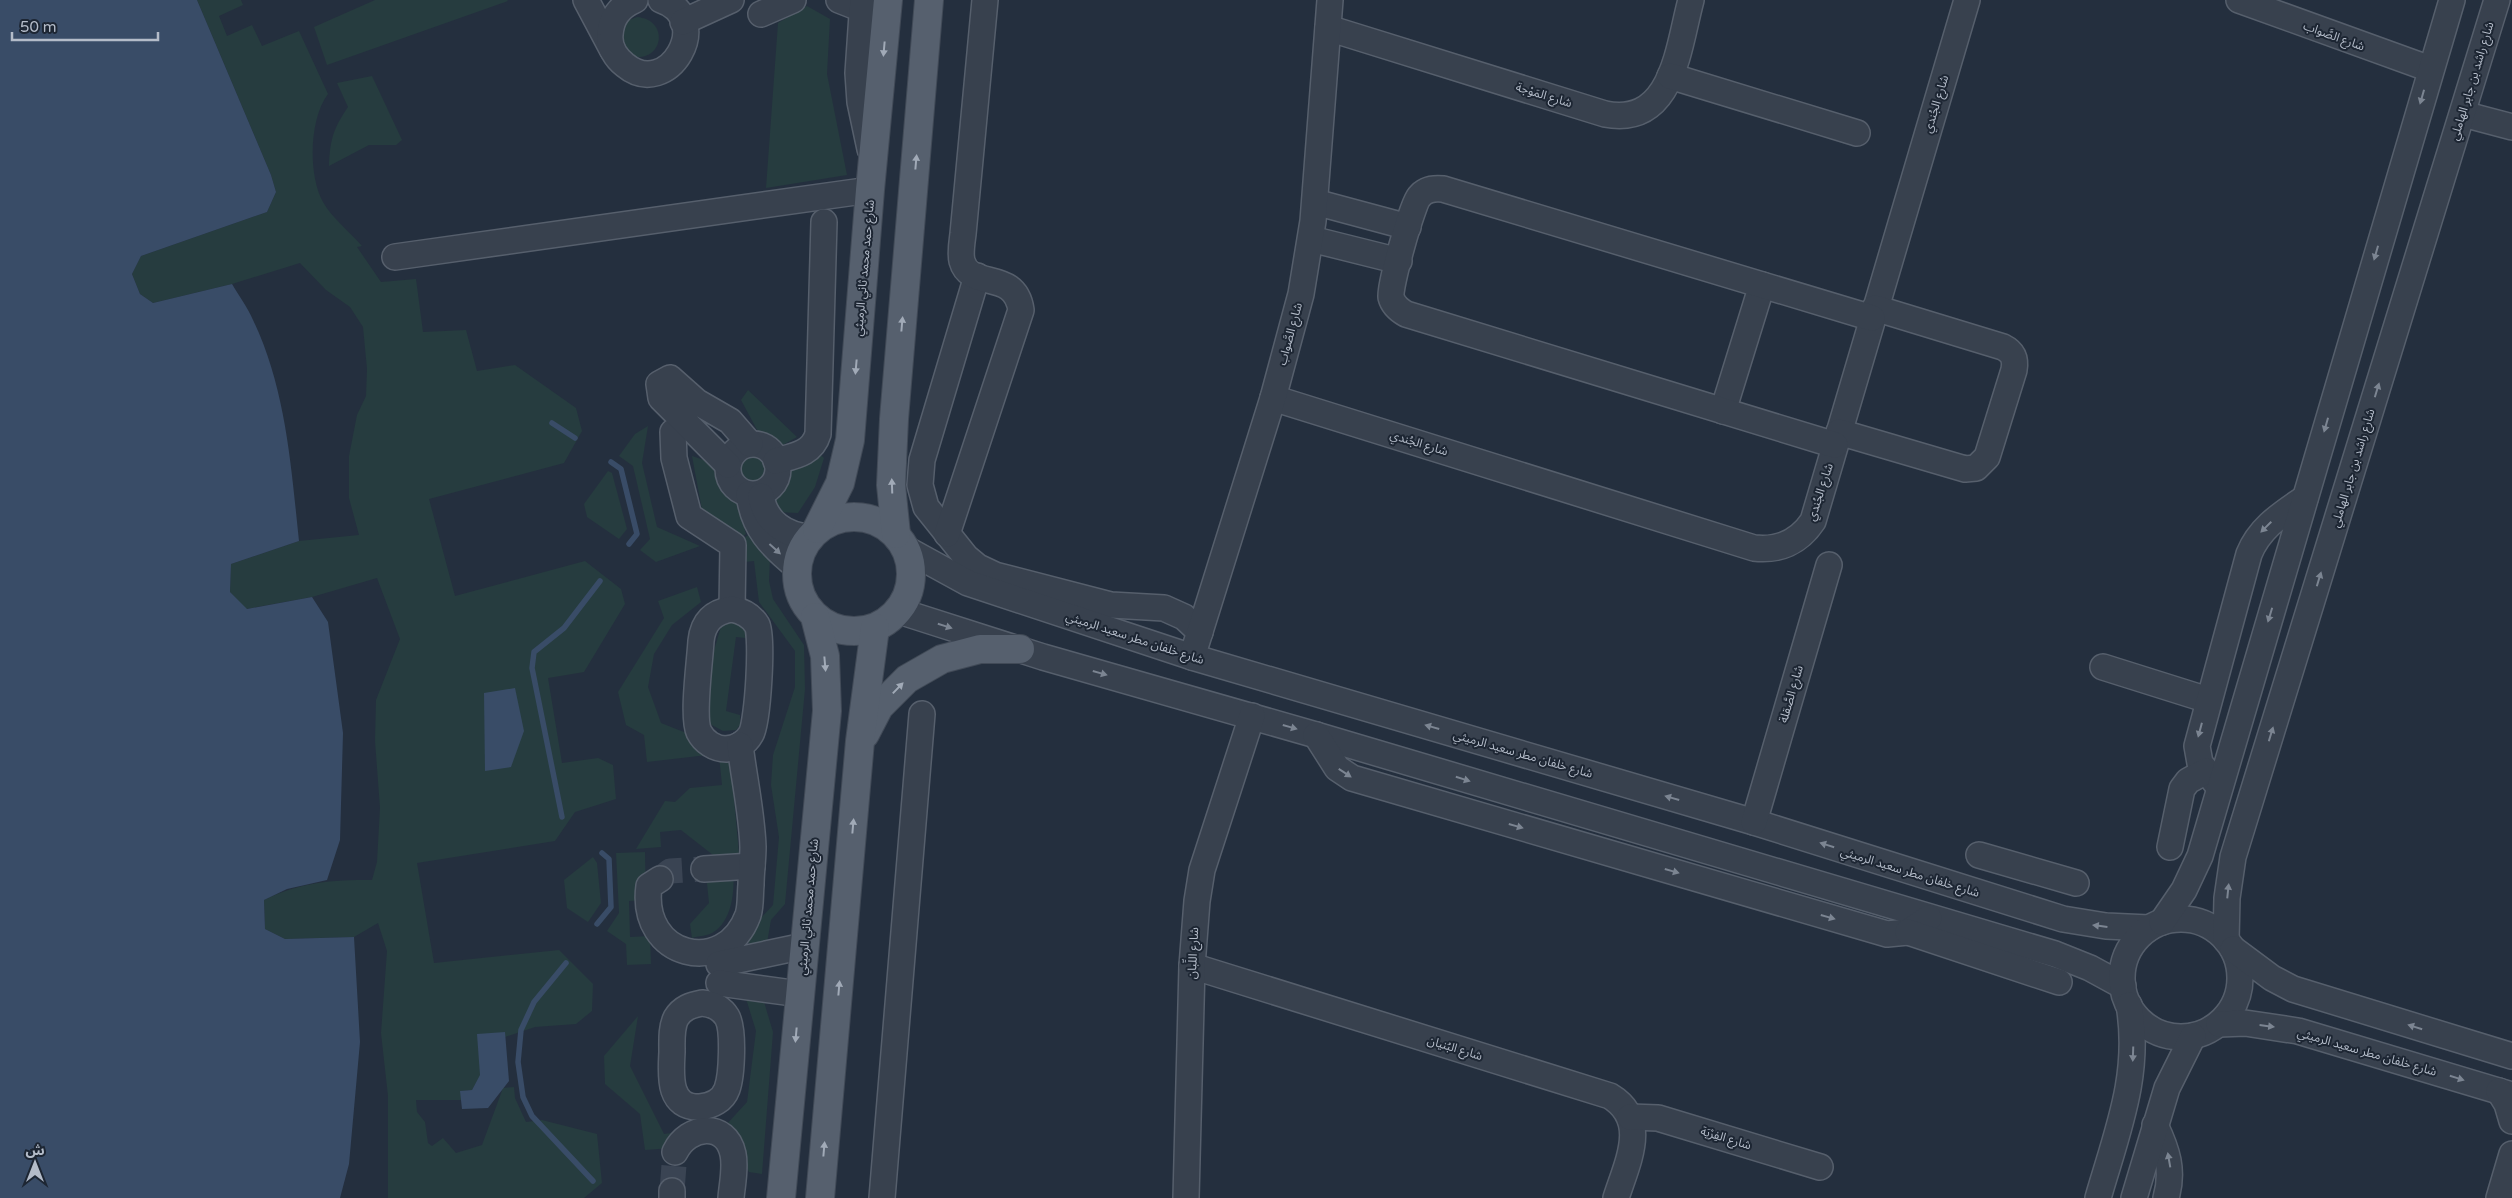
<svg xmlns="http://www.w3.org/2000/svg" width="2512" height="1198" font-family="'Varela Round','Noto Sans Arabic',sans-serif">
	<rect width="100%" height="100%" fill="#242f3e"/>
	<g fill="#263c3f">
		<path d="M197 0H241L243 5 219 16 227 36 252 25 262 46 299 31 328 94C309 119 308 175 323 202 332 218 350 232 362 246L357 247 381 282 416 279 423 332 466 330 477 371 515 365 576 408 582 431 564 463 429 499 455 596 585 561 621 589 625 604 584 672 548 678 562 763 598 758 613 765 616 799 575 812 555 841 417 863 434 963 559 950 593 984 592 1011 576 1024 535 1027 505 1037V1032L472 1090 461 1091V1100H416L417 1112 425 1122 428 1143 432 1146 443 1138 456 1153 482 1145 503 1088 514 1087 515 1098 526 1122 542 1120 597 1134 602 1183 584 1198H388V1096L381 1033 387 951 378 923 354 937 285 939 265 929 264 900C301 882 331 880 372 880L377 862 380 808 375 741 376 700 400 639 377 578 312 597 246 609 230 592 231 564 299 541 359 535 349 498V456L357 415 366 396 367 369 363 327 350 307 326 290 300 263 232 284 153 303 140 294 132 274 141 256 267 212 276 192 271 175Z"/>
		<polygon points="375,0 507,0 508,1 327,65 314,27"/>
		<polygon points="807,6 830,19 827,74 847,175 766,188 778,23"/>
		<path d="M637 17C671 20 663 65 629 56L618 33 624 22Z"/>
		<path d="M372 76 402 140 396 145H369L329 166C330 140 333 129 348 107L337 83Z"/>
		<polygon points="748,390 797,437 774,450 763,441 741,400"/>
		<polygon points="648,426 642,463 657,527 700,546 656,562 640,550 650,539 633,466 619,456 635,434"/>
		<polygon points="812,447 824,458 815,487 798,513 776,512 769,491 777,479 778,466"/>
		<circle cx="746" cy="469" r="18"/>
		<path d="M692 456 713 463C715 480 720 489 736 497L746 534 736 541 703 515Z"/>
		<polygon points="608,471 612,473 627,529 619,539 587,517 584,504"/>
		<polygon points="749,534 770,558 769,581 773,599 804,645 805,689 785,904 771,920 767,943 754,947 747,941 746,934 773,905 779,837 771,785 773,755 795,687 795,651 759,602 754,561 744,562 736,545"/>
		<polygon points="697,587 701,602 672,625 654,654 648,687 661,723 704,740 716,754 647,762 644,735 626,725 618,692 664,618 658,601"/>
		<polygon points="736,617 748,626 746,638 736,637 726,711 740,715 740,725 736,730 723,731 706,722 710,664 723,620"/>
		<polygon points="730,754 739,854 734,860 722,862 681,830 660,832 661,847 636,849 665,801 675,802 690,788 722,785 719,755"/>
		<polygon points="645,852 646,900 629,901 630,937 650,936 651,964 627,965 626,944 607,931 619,913 616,853"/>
		<polygon points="593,857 597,863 601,903 588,922 567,908 564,880"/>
		<path d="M733 871C735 891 732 922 712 933 707 936 698 936 692 938L690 924 709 903 706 873Z"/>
		<polygon points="744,992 762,995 773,1032 762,1174 749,1172 726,1125 747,1102 756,1031"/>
		<polygon points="638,1016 630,1066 664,1134 671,1133 672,1148 645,1150 640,1114 605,1084 604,1056"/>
	</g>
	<g fill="#394c67">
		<path d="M0 0H197L271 175 276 192 267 212 141 256 132 274 140 294 153 303 232 284C239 296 248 308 253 320 286 389 291 466 299 541L231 564 230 592 247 609 312 597 328 622 343 733 340 840 327 880 287 889 264 900 265 929 285 939 354 937 360 1042 349 1164 340 1198H0Z"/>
		<polygon points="515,688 524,731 511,767 485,771 484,693"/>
		<polygon points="505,1032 509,1081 488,1108 462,1109 460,1091 472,1090 480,1075 477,1034"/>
	</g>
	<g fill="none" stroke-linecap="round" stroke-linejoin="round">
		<g stroke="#394c67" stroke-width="5.5">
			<polyline points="552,423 575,438"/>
			<polyline points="611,462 621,469 637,534 629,544"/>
			<polyline points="562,817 532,668 534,652 564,628 600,581"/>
			<polyline points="597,924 611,907 609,859 602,853"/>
			<polyline points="566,963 534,1002 521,1030 518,1062 523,1097 532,1116 593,1181"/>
		</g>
		<g stroke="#3a4453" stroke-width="25" stroke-dasharray="25 12" stroke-linecap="butt">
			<polyline points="660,879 670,871 704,869"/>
			<polyline points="672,1191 675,1152"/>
		</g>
		<defs>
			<g id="minor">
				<polyline points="586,0 612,49"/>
				<path d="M635 0C619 7 611 18 610 35 609 47 616 58 625 65 668 101 716 19 661 0"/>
				<polyline points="839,0 862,9"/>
				<polyline points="863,0 858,73 860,102 870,149"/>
				<polyline points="2239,0 2430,69"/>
				<polyline points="761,14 793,0"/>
				<polyline points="683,22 731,0"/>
				<path d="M1328 28 1605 114C1673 127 1678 48 1691 0"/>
				<polyline points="1670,76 1857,133"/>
				<polyline points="2463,114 2512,127"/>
				<polyline points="1315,202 1408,227"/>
				<polyline points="1311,239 1399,261"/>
				<polyline points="395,257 870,190"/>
				<polyline points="977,276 922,460 920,485 926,507 966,557 978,567 995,575 1111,605 1164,608 1184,617 1200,632"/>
				<path d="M1273 398 1754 548C1779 551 1799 542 1813 521L1967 0"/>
				<polyline points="1723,411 1762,285"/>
				<polyline points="673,432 674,458 689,516 733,545 732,609"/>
				<path d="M1839 432 1965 469 1976 468 1987 457 2014 370C2016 359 2013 352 2003 347L1875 308"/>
				<circle cx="753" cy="469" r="25"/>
				<path d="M1835 445 1406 314C1399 310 1393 305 1391 297 1389 288 1412 205 1419 197 1425 189 1434 188 1443 189L1872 318"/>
				<path d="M776 461C794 456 812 454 818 434L824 222"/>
				<polyline points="728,465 661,398 659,384 670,378 697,402 730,421 750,444"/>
				<path d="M749 494C753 528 771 546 797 567"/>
				<path d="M761 496C765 522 786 536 810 537"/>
				<path d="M947 534 1021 310C1015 268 970 291 962 261 960 253 962 242 963 234L985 0"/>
				<polyline points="906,549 968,583 1192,657 1754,822 2063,919 2106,926 2149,928"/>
				<path d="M732 609C742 611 751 615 757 625 763 636 758 722 751 734 746 743 737 748 726 749 715 749 704 742 699 732 692 717 700 660 701 641 703 622 713 612 732 609Z"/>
				<polyline points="899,611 1043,657 1316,735 2055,954 2090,968 2123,986"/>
				<polyline points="1192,657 1273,398 1301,294 1313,221 1330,0"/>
				<polyline points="2103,667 2208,700"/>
				<polyline points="1316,735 1337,768 1352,778 1887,934 1908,932 1929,918"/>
				<path d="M2219 787 2200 763 2197 746 2249 554C2260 527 2282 514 2305 498"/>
				<polyline points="1754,822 1829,565"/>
				<polyline points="2170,847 2182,789 2188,781 2206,771"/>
				<polyline points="1979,855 2076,883"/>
				<polyline points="704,869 752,866"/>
				<path d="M660 879 649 886C639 958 725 978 748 915 751 906 750 894 751 885 751 872 753 860 753 847 752 814 744 778 740 745"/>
				<circle cx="2181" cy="978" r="59"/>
				<polyline points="2162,922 2184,890 2200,856 2452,0"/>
				<polyline points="1908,932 2059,982"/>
				<polyline points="2226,940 2227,898 2233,857 2497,0"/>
				<polyline points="2233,949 2272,978 2293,989 2512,1056"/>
				<polyline points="719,964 804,946"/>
				<path d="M1192 966 1610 1096C1650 1120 1627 1163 1616 1198"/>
				<polyline points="719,983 800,994"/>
				<path d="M702 1003C712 1004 721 1007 727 1017 734 1029 732 1075 727 1089 723 1100 712 1106 700 1107 667 1108 671 1074 672 1052 672 1041 671 1028 676 1018 682 1008 691 1005 702 1003Z"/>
				<polyline points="2219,1024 2245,1023 2298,1031 2512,1095"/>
				<polyline points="2499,1091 2507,1104 2512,1121"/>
				<polyline points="1630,1117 1658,1118 1820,1167"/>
				<path d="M2155 1125C2167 1150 2174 1170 2166 1198"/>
				<path d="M675 1152C688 1125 726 1121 733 1154 736 1168 732 1185 731 1198"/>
				<polyline points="672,1198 672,1191"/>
				<polyline points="882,1198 922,714"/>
				<polyline points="1186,1198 1192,966 1197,901 1202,870 1252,716"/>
				<path d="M2098 1198C2117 1132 2141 1075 2129 1005"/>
				<polyline points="2134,1198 2167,1088 2193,1036"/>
				<polyline points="2499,1198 2512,1154"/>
			</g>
			<g id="major">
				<circle cx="854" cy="574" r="57"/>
				<polyline points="817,529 840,483 850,440 870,190 888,0"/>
				<polyline points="896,534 891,485 894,419 929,0"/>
				<polyline points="865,734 879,707 907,679 942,659 980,649 1020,649"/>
				<polyline points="781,1198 827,711 825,656 815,617"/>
				<polyline points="820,1198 860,741 875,628"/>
			</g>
		</defs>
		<use href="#minor" stroke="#565f6c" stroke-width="28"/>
		<use href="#major" stroke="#414a57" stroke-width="30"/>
		<use href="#minor" stroke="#38414e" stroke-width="25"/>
		<use href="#major" stroke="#56606e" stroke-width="28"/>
	</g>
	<defs><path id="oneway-solid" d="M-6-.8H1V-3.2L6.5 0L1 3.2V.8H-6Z" transform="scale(1.25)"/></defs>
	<g fill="#a1aab7">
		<use href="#oneway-solid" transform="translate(884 49) rotate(95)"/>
		<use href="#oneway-solid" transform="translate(916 162) rotate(-85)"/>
		<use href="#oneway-solid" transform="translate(902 324) rotate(-85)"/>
		<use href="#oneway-solid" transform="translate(856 367) rotate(95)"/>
		<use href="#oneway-solid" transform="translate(892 486) rotate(-92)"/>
		<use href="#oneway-solid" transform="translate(825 664) rotate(85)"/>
		<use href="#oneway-solid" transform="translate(898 688) rotate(-46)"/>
		<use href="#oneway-solid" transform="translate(853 826) rotate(-85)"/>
		<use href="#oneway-solid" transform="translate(839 988) rotate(-85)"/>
		<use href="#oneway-solid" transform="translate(796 1035) rotate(95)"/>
		<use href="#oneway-solid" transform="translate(824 1149) rotate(-85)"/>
	</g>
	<g fill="#7c8592">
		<use href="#oneway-solid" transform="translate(2422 97) rotate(106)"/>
		<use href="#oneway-solid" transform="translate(2376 253) rotate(106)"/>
		<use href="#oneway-solid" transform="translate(2377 390) rotate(-73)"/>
		<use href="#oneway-solid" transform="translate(2326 425) rotate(106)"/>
		<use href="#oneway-solid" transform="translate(2266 527) rotate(135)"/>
		<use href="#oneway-solid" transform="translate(775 549) rotate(42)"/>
		<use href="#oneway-solid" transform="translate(2319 579) rotate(-73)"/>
		<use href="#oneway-solid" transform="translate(2270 615) rotate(107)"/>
		<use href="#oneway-solid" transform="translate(945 626) rotate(17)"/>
		<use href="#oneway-solid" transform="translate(1100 673) rotate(16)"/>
		<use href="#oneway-solid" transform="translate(1290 727) rotate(16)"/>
		<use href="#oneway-solid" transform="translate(1432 727) rotate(-164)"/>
		<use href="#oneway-solid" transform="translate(2200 730) rotate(105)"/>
		<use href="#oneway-solid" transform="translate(2271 734) rotate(-73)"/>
		<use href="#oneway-solid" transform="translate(1345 773) rotate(33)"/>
		<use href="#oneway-solid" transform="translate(1463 779) rotate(17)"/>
		<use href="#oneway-solid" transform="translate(1672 798) rotate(-164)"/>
		<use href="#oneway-solid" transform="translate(1516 826) rotate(16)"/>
		<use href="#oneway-solid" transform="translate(1827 845) rotate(-163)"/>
		<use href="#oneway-solid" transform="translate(1672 871) rotate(16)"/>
		<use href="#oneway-solid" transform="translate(2228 891) rotate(-84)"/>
		<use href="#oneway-solid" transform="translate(1828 917) rotate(16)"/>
		<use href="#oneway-solid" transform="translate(2100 926) rotate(-173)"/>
		<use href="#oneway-solid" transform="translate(2267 1026) rotate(7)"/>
		<use href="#oneway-solid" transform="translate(2415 1027) rotate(-163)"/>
		<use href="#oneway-solid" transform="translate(2133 1054) rotate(92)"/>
		<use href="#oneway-solid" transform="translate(2457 1078) rotate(17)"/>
		<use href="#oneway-solid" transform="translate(2169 1160) rotate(-100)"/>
	</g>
	<g text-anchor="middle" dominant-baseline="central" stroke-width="4" stroke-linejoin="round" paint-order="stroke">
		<g font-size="12" fill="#b4bcc9" stroke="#1d2633">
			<text transform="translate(2334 36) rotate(20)">شارع الصَّواب</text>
			<text transform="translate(2472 81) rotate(-73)">شارع راشد بن جابر الهاملي</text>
			<text transform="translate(1544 95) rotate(17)">شارع المَوْجة</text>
			<text transform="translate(1936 104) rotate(-73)">شارع الجُندي</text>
			<text transform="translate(864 268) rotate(-85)">شارع حمد محمد ثاني الرميثي</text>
			<text transform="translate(1290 334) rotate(-75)">شارع الصَّواب</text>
			<text transform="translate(1419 443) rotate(17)">شارع الجُندي</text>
			<text transform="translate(2353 468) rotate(-73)">شارع راشد بن جابر الهاملي</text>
			<text transform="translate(1820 492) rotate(-72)">شارع الجُندي</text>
			<text transform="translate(1135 638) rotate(18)">شارع خلفان مطر سعيد الرميثي</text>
			<text transform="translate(1791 694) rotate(-74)">شارع الصَّقلة</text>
			<text transform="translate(1523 754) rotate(16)">شارع خلفان مطر سعيد الرميثي</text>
			<text transform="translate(1910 872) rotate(17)">شارع خلفان مطر سعيد الرميثي</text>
			<text transform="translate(808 907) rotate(-85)">شارع حمد محمد ثاني الرميثي</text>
			<text transform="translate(1193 953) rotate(-87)">شارع اللِّبان</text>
			<text transform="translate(1455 1048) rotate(17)">شارع البُنيان</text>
			<text transform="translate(2367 1052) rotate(16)">شارع خلفان مطر سعيد الرميثي</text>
			<text transform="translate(1726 1138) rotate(17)">شارع الفِرْيَة</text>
		</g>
	</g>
	<g transform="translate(35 1163)" stroke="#1d2633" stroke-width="4" paint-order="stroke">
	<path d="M0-4L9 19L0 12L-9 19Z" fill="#b4bcc9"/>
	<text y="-8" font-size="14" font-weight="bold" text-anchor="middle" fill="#b4bcc9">ش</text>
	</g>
	<path d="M12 32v8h146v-8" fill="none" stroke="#b4bcc9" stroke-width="2.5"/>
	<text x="20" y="32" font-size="15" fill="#b4bcc9" stroke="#1d2633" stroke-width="4" paint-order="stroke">50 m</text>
</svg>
